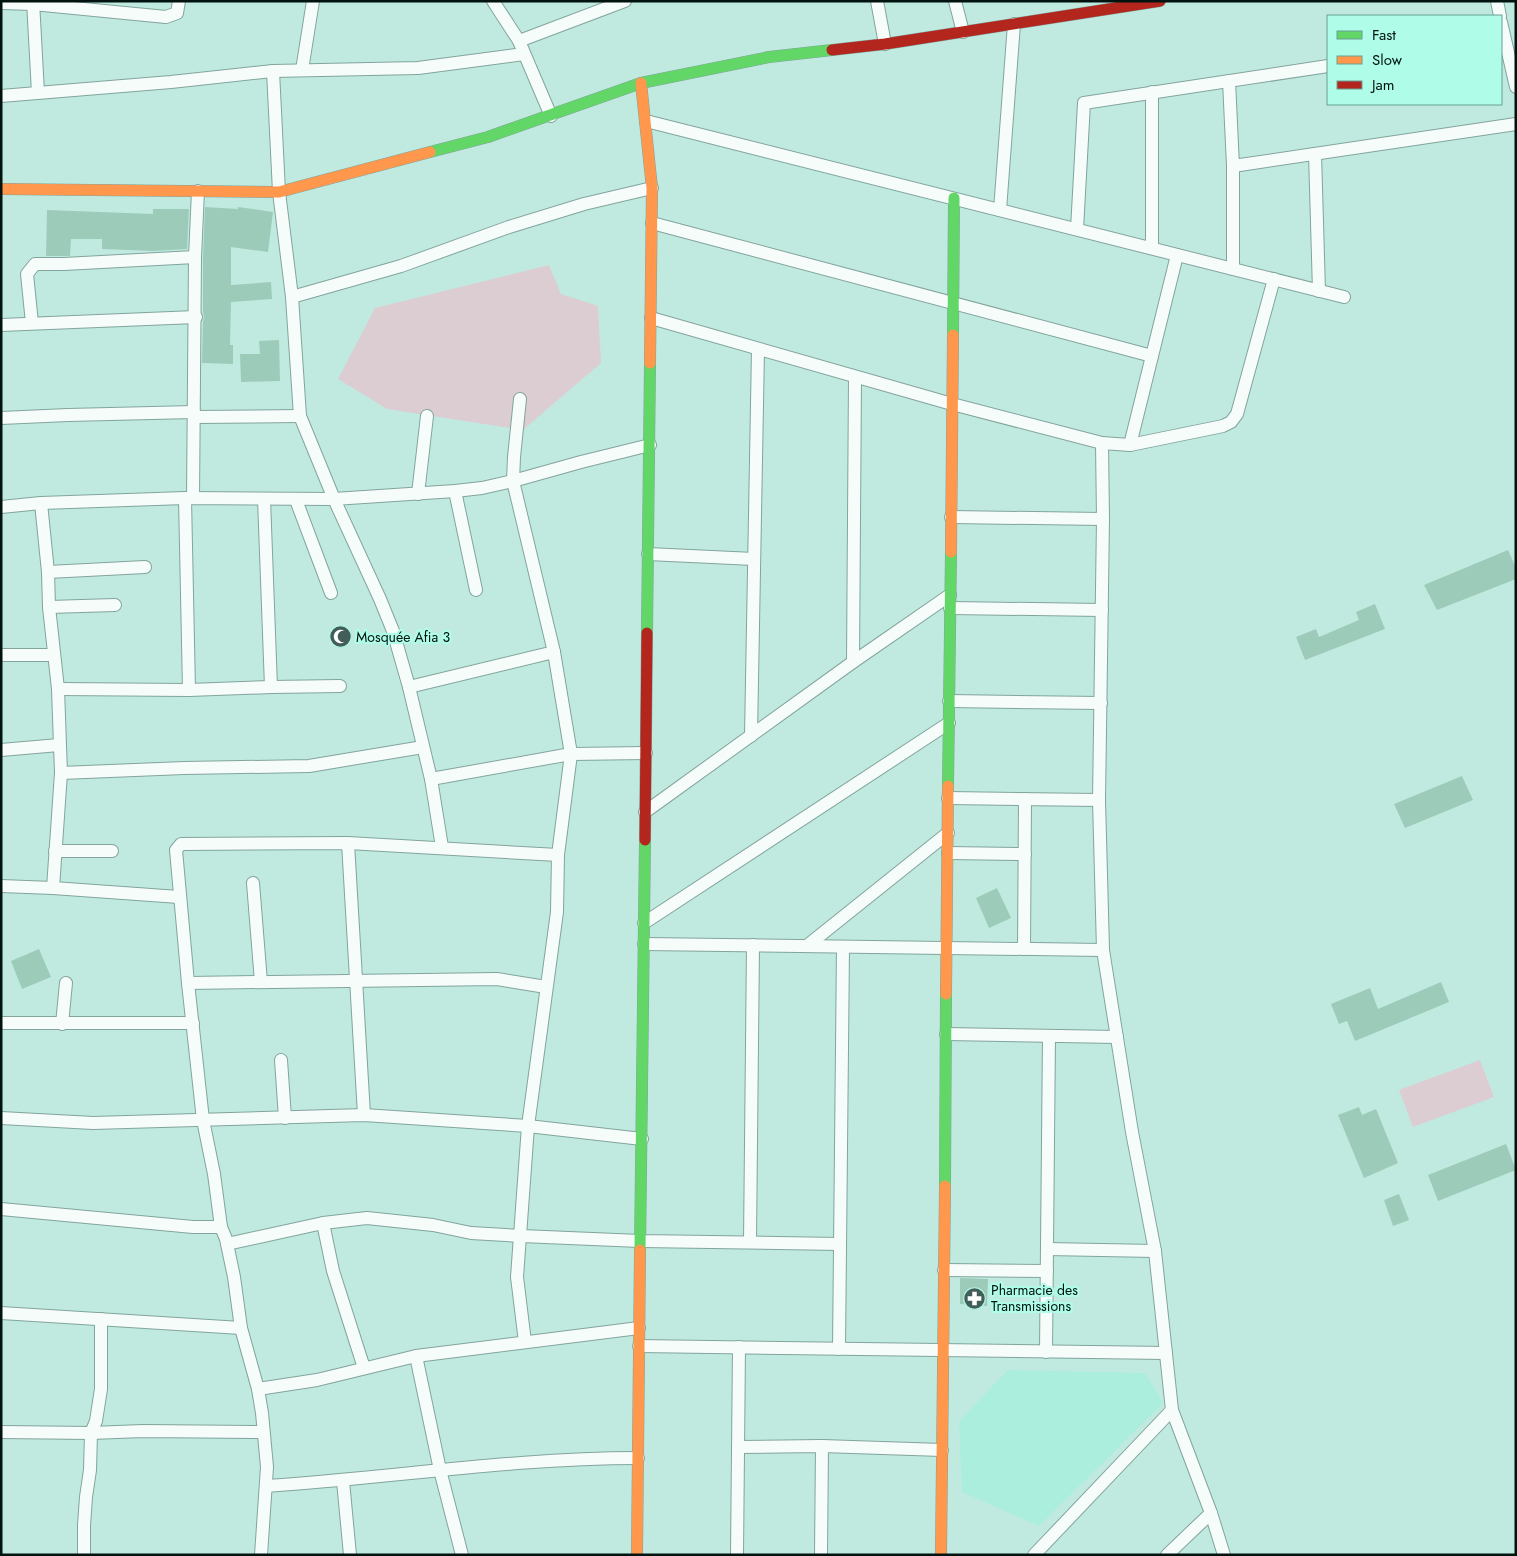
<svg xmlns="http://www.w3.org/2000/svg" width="1517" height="1556" font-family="Jost,sans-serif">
	<rect width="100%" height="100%" fill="#c0eae0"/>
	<polygon fill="#abeede" points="1008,1370 1145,1373 1163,1403 1039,1526 962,1492 959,1421"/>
	<g fill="#dccdd3">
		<polygon points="549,265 561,294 598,306 601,363 523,430 387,409 338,379 375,308"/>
		<polygon points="1480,1060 1494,1097 1413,1127 1399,1090"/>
	</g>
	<g fill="#9dcbb9">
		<polygon points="205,207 238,209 238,207 273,212 268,252 231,247 231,285 271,282 272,299 231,302 230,345 233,345 233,364 202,363 203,322 204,317 203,312 203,257"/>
		<polygon points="153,209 189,209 187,249 154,251 102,249 102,239 71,239 70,256 46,256 47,210 153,214"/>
		<polygon points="279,340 280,381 241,382 240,354 260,354 259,341"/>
		<polygon points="1508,550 1516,568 1516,579 1437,610 1424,585"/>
		<polygon points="1375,604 1385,629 1305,660 1296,637 1316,629 1319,637 1359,620 1356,612"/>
		<polygon points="1462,776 1473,800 1405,828 1394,804"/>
		<polygon points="997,888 1011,918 989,928 976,898"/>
		<polygon points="39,949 51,977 22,989 11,961"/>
		<polygon points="1441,982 1449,1002 1355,1041 1347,1021 1339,1024 1331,1004 1370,988 1378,1009"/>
		<polygon points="1359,1107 1362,1115 1376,1109 1398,1163 1364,1178 1338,1115"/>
		<polygon points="1506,1144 1516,1170 1438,1201 1428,1175"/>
		<polygon points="1399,1194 1409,1220 1393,1226 1384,1200"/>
		<polygon points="960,1278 988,1279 987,1306 960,1304"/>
	</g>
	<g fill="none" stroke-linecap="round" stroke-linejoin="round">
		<defs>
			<g id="street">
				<polyline points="33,1 38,93"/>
				<polyline points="493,1 519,41 551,116"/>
				<polyline points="877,1 885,44"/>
				<polyline points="955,1 963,32"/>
				<polyline points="1497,1 1500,16"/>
				<polyline points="1,3 33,4 166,17 177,13 179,1"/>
				<polyline points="1501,22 1516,87"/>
				<polyline points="519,41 625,1"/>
				<polyline points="302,70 313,1"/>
				<polyline points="273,71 279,192 292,297 300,416 334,499 380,599 393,631 409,687 431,779 442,847"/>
				<polyline points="1229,81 1233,166 1233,269"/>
				<polyline points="1,96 171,82 273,71 418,68 524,54"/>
				<polyline points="646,121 1344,297"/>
				<polyline points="1315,154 1319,291"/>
				<polyline points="1233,166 1516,124"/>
				<polyline points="1000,210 1014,24"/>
				<polyline points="652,223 1152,356"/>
				<polyline points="1077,229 1084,103 1328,66"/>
				<polyline points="1152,248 1152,92"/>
				<polyline points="292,297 401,266 509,227 584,204 652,188"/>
				<polyline points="651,318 952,404 1102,443 1130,445 1223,426 1231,422 1237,414 1274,279"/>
				<polyline points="32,323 27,274 35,264 64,264 195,257"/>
				<polyline points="1,325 196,317"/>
				<polyline points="520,399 514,457 513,481 554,652 571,754 558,855 557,912 528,1126 517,1277 525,1342"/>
				<polyline points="194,417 300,416"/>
				<polyline points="1,418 68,415 194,412"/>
				<polyline points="1102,443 1103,519 1099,800 1103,950 1132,1132 1155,1251 1172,1410 1211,1513 1224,1555"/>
				<polyline points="1130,445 1177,255"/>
				<polyline points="455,491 476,590"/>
				<polyline points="418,494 427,416"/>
				<polyline points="185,498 189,690"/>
				<polyline points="193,498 195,257 198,191"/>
				<polyline points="296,500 331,593"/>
				<polyline points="41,503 48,572 49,607 58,689 61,773 53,888"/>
				<polyline points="1,507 41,503 185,498 334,499 455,491 482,488 513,481 581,462 650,445"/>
				<polyline points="951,517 1103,519"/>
				<polyline points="648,554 754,559"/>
				<polyline points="48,572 145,567"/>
				<polyline points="49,607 115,605"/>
				<polyline points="950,608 1102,610"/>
				<polyline points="1,655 54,655"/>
				<polyline points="853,662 855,377"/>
				<polyline points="271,687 340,686"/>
				<polyline points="409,687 554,652"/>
				<polyline points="58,689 189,690 271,687 264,499"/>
				<polyline points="949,701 1101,703"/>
				<polyline points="751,736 758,349"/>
				<polyline points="1,750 59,745"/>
				<polyline points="61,773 184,768 309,766 423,747"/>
				<polyline points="431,779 571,754 646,753"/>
				<polyline points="948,798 1099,800"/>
				<polyline points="645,812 853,662 950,595"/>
				<polyline points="348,843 364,1115"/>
				<polyline points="55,851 112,851"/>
				<polyline points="948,853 1025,854"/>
				<polyline points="253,883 261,982"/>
				<polyline points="1,886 53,888 179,897"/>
				<polyline points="644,923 949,723"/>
				<polyline points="644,944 1103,950"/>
				<polyline points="808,945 948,833"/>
				<polyline points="1024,949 1025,799"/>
				<polyline points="188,983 497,979 546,987"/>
				<polyline points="1,1023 193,1023"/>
				<polyline points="62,1024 66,983"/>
				<polyline points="946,1034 1117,1037"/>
				<polyline points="281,1060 285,1118"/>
				<polyline points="1,1118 93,1123 364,1115 528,1126 642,1139"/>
				<polyline points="1,1209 193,1227 221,1227"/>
				<polyline points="323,1223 333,1271 364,1368"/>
				<polyline points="750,1242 753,945"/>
				<polyline points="227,1244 323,1223 367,1218 433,1225 471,1233 521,1236 640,1241 840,1244"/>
				<polyline points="1047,1249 1155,1251"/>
				<polyline points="944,1270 1047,1271"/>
				<polyline points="1,1313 241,1328"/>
				<polyline points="639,1346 1166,1353"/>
				<polyline points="839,1349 843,947"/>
				<polyline points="1046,1352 1049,1036"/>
				<polyline points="416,1356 440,1470 462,1555"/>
				<polyline points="258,1389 317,1380 416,1356 639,1328"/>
				<polyline points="1,1432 91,1433 143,1431 263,1432"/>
				<polyline points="738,1447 822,1446 942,1450"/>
				<polyline points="343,1481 350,1555"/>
				<path d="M266 1486C390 1478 513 1458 638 1458"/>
				<polyline points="84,1555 84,1525 86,1497 90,1470 91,1433 96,1421 101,1389 101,1319"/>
				<polyline points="261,1555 267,1467 262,1413 258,1389 241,1328 234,1277 226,1239 221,1227 214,1174 203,1120 188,983 176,850 181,844 348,843 558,855"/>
				<polyline points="737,1555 739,1347"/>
				<polyline points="821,1555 822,1446"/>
				<polyline points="1034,1555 1172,1410"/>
				<polyline points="1167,1555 1211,1513"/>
			</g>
			<g id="fast">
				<polyline points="430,152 488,137 641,83 769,57 832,50"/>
				<polyline points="953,335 954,198"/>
				<polyline points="647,633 650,363"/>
				<polyline points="948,786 951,552"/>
				<polyline points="945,1186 946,994"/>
				<polyline points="640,1250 645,840"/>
			</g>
			<g id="slow">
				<polyline points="641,83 652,188 650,363"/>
				<polyline points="1,189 279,192 430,152"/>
				<polyline points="951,552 953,335"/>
				<polyline points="946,994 948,786"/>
				<polyline points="637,1555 640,1250"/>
				<polyline points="941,1555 945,1186"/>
			</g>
			<g id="jam">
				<polyline points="832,50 885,44 1160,1"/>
				<polyline points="645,840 647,633"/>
			</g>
		</defs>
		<use href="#street" stroke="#82a49c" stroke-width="14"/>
		<use href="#fast" stroke="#82a49c" stroke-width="12"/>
		<use href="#slow" stroke="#82a49c" stroke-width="12"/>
		<use href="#jam" stroke="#82a49c" stroke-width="12"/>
		<use href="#street" stroke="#f6fcfa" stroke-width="12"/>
		<use href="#fast" stroke="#63d668" stroke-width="11"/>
		<use href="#slow" stroke="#ff974d" stroke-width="11"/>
		<use href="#jam" stroke="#b3261e" stroke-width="11"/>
	</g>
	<defs>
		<symbol id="mosque-disc" viewBox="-11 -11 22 22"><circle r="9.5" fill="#435e58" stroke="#affce9"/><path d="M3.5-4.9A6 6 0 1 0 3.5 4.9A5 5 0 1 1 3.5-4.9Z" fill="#fff"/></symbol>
		<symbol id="pharmacy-disc" viewBox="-11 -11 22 22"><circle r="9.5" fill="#435e58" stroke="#affce9"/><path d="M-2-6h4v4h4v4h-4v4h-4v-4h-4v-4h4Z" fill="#fff"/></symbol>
	</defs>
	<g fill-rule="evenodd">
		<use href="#mosque-disc" x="328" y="624" width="25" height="25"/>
		<use href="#pharmacy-disc" x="962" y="1286" width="25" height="25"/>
	</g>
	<g text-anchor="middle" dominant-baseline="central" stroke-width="4.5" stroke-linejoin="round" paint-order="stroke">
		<g font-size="14" fill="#00130e" stroke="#affce9" text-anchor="start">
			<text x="356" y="637">Mosquée Afia 3</text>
			<text x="991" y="1290">Pharmacie des<tspan x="991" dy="16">Transmissions</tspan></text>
		</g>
	</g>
	<rect width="1517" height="1556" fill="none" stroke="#00130e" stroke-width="5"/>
	<rect x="1327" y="15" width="175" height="90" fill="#affce9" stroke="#699f91"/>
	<rect x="1337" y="31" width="25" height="8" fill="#63d668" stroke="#699f91"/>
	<text x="1372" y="40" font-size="15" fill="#00130e">Fast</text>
	<rect x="1337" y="56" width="25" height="8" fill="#ff974d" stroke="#699f91"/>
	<text x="1372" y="65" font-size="15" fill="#00130e">Slow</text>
	<rect x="1337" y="81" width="25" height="8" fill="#b3261e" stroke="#699f91"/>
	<text x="1372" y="90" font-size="15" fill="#00130e">Jam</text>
</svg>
